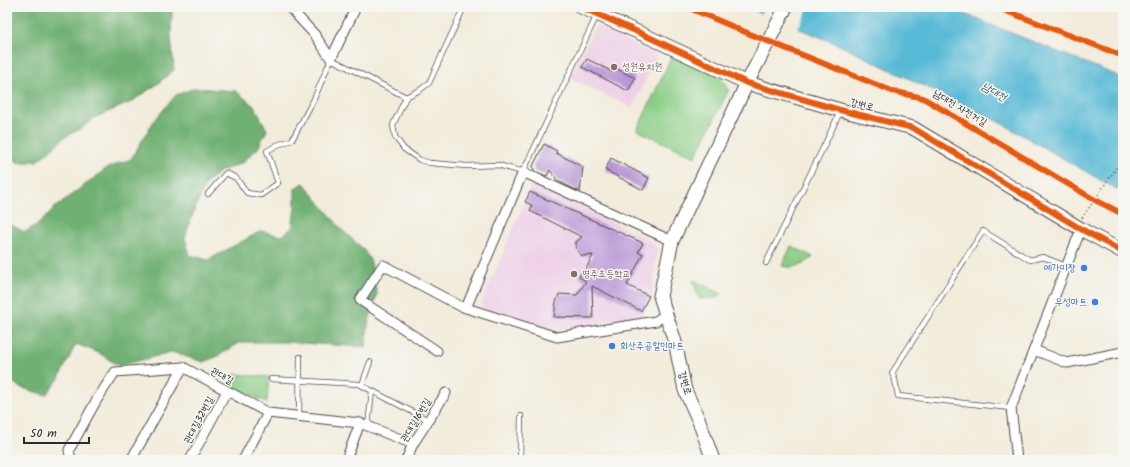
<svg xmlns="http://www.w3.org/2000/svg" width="1130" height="467" font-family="Kalam,'Poor Story',sans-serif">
	<rect width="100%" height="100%" fill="#f6f6f2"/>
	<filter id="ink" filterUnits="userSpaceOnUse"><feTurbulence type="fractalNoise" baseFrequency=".025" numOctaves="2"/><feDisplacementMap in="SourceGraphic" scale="8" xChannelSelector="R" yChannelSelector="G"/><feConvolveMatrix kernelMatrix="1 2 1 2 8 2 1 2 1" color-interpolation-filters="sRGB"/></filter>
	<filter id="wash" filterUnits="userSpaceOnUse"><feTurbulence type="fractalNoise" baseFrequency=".012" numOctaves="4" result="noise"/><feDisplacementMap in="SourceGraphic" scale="16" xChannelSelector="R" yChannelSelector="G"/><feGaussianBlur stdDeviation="0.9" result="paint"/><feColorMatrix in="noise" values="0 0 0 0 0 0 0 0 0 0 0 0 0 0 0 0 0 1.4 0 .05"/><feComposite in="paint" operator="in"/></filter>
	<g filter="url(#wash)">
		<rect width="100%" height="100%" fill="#f2ecdb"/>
		<g fill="#eed0e7">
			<polygon points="596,25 657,56 632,108 570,78"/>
			<polygon points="533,182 652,242 657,248 652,299 642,315 561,329 544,330 486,314 481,305"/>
		</g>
		<g fill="#8acd85" stroke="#5a7c58">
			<polygon points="673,54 718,74 729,90 695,157 637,130"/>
			<path d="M791 246 813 257C804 265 794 269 782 266Z"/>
			<polygon points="693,280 722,294 717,298 699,299"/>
			<polygon points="235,374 269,377 267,402 234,388"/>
		</g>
		<g fill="#6fb072" stroke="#4d6e4e">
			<polygon points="7,7 171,7 172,10 171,36 174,70 156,85 131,102 94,118 82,128 65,137 37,161 19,163 7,155"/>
			<polygon points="195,88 236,91 255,107 267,130 258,148 242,163 221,171 206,183 193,213 185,238 190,255 208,260 261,231 282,236 292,228 295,208 295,188 304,183 341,229 364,250 371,262 377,294 368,324 366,347 285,342 241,342 218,356 203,362 172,352 119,366 99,353 76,344 58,380 46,395 19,387 7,377 7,223 25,232 41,222 53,209 107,168 131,159 154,121 176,95"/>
		</g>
		<polygon fill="#56b9d5" stroke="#407280" points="745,7 947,7 1123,78 1123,192 1109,185 1003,124 835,43"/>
		<polygon fill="#f2ecdb" points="764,7 809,7 797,30 760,15"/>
		<g id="blocks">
			<g fill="#b997d5">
				<polygon points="587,59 613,72 615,68 635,78 628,91 582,67"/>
				<polygon points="544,144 557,151 556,153 583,167 580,192 558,181 550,170 547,176 534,171 533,166"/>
				<polygon points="611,158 649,178 643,190 605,170"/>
				<polygon points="530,192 643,243 638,252 643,254 627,285 649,296 641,311 592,286 593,318 554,317 556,302 559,294 577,295 586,281 579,277 582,271 585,271 593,255 582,256 576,249 576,242 582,237 530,211 532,205 525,202"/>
			</g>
		</g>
	</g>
	<g filter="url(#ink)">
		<use href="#blocks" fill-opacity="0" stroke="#494845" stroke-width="1"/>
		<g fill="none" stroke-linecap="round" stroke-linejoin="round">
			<defs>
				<g id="lane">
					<polyline points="464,7 429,83 420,90 406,97 393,125 395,137 404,149 420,160 430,163 467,166 498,165 523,172 597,15"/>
					<polyline points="208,194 226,173 236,178 247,193 261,195 278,183 267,151 277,145 292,140 314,99 331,59 406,97"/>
					<polyline points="766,263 823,148 840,112"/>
					<polyline points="271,379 359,384 428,420"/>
					<polyline points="362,385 370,362"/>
					<polyline points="1011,408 898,396 895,380 892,373 983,231 1030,260 1043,257 1066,266"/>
					<polyline points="299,416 300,357"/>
					<polyline points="368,426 372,391"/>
					<polyline points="520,460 521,416"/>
				</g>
				<g id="street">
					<polyline points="289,7 315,35 331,59 356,7"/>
					<polyline points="466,308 523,172 672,241"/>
					<polyline points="1034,350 1067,363 1123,352"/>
					<polyline points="437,351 360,300 383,265 460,306 557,337 656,321 666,314"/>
					<polyline points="71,460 69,450 96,401 115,372 183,367 268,413 360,423 413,444"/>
					<polyline points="131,460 183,367"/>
					<polyline points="190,460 227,391"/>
					<polyline points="243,460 268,413"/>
					<polyline points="346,460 360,423"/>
					<polyline points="406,460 413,444 446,393"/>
					<polyline points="1017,460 1011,408 1081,229"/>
				</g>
				<g id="secondary">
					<polyline points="581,7 640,33 747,83 840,110 913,128 1081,229 1123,252"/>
					<polyline points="713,460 699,421 685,390 675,342 660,296 672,241 747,83 786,7"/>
				</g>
			</defs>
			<use href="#lane" stroke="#494845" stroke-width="6"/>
			<use href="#street" stroke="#494845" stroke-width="11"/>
			<use href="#secondary" stroke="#494845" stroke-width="15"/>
			<polyline stroke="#494845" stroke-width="1.5" stroke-dasharray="1 3" stroke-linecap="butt" points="1082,218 1123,158"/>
			<use href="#lane" stroke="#fff" stroke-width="4.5"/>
			<use href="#street" stroke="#fff" stroke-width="9"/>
			<use href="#secondary" stroke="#fff" stroke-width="13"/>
			<defs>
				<g id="cycleway">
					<polyline points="581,7 640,33 747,83 840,110 913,128 1081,229 1123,252"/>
					<polyline points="687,7 750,34 892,91 923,98 1095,200 1123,214"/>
					<polyline points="996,7 1123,56"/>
				</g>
			</defs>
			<use href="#cycleway" stroke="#f6f6f2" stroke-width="8"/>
			<use href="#cycleway" stroke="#e8590c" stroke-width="6"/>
		</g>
	</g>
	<g fill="#8d6e63" stroke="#f6f6f2" stroke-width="1.5">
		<circle cx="614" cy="67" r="4"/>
		<circle cx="574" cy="274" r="4"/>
	</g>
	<g fill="#3f7fe0" stroke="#f6f6f2" stroke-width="1.5">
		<circle cx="1084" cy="268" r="4"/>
		<circle cx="1095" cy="302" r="4"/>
		<circle cx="612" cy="346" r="4"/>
	</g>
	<g text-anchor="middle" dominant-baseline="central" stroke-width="3" stroke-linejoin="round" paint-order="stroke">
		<g font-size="10" fill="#785e54" stroke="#f6f6f2" text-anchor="start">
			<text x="622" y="67">성원유치원</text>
			<text x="582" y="274">명주초등학교</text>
		</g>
		<g font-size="10" fill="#2b2b2b" stroke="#f6f6f2">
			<text transform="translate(862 105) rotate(14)">강변로</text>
			<text transform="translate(960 108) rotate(31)">남대천 자전거길</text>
			<text transform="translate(222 376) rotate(28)">관대길</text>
			<text transform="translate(685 383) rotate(74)">강변로</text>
			<text transform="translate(199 420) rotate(-62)">관대길32번길</text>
			<text transform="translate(416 420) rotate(-59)">관대길16번길</text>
		</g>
		<g font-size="10" fill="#366cbe" stroke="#f6f6f2" text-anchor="end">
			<text x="1076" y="268">예가미장</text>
			<text x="1087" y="302">우성마트</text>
			<text x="620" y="346" text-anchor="start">회산주공할인마트</text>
		</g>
		<g font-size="11" font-style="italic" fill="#3a5d66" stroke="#f6f6f2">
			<text transform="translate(994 92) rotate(30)">남대천</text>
		</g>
	</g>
	<rect width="1130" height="467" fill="none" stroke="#f6f6f2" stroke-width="24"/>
	<path d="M24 437v6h65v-6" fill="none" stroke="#2b2b2b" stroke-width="2"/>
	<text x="30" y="437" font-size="12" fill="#2b2b2b" stroke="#f6f6f2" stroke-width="3" paint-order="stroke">50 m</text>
</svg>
